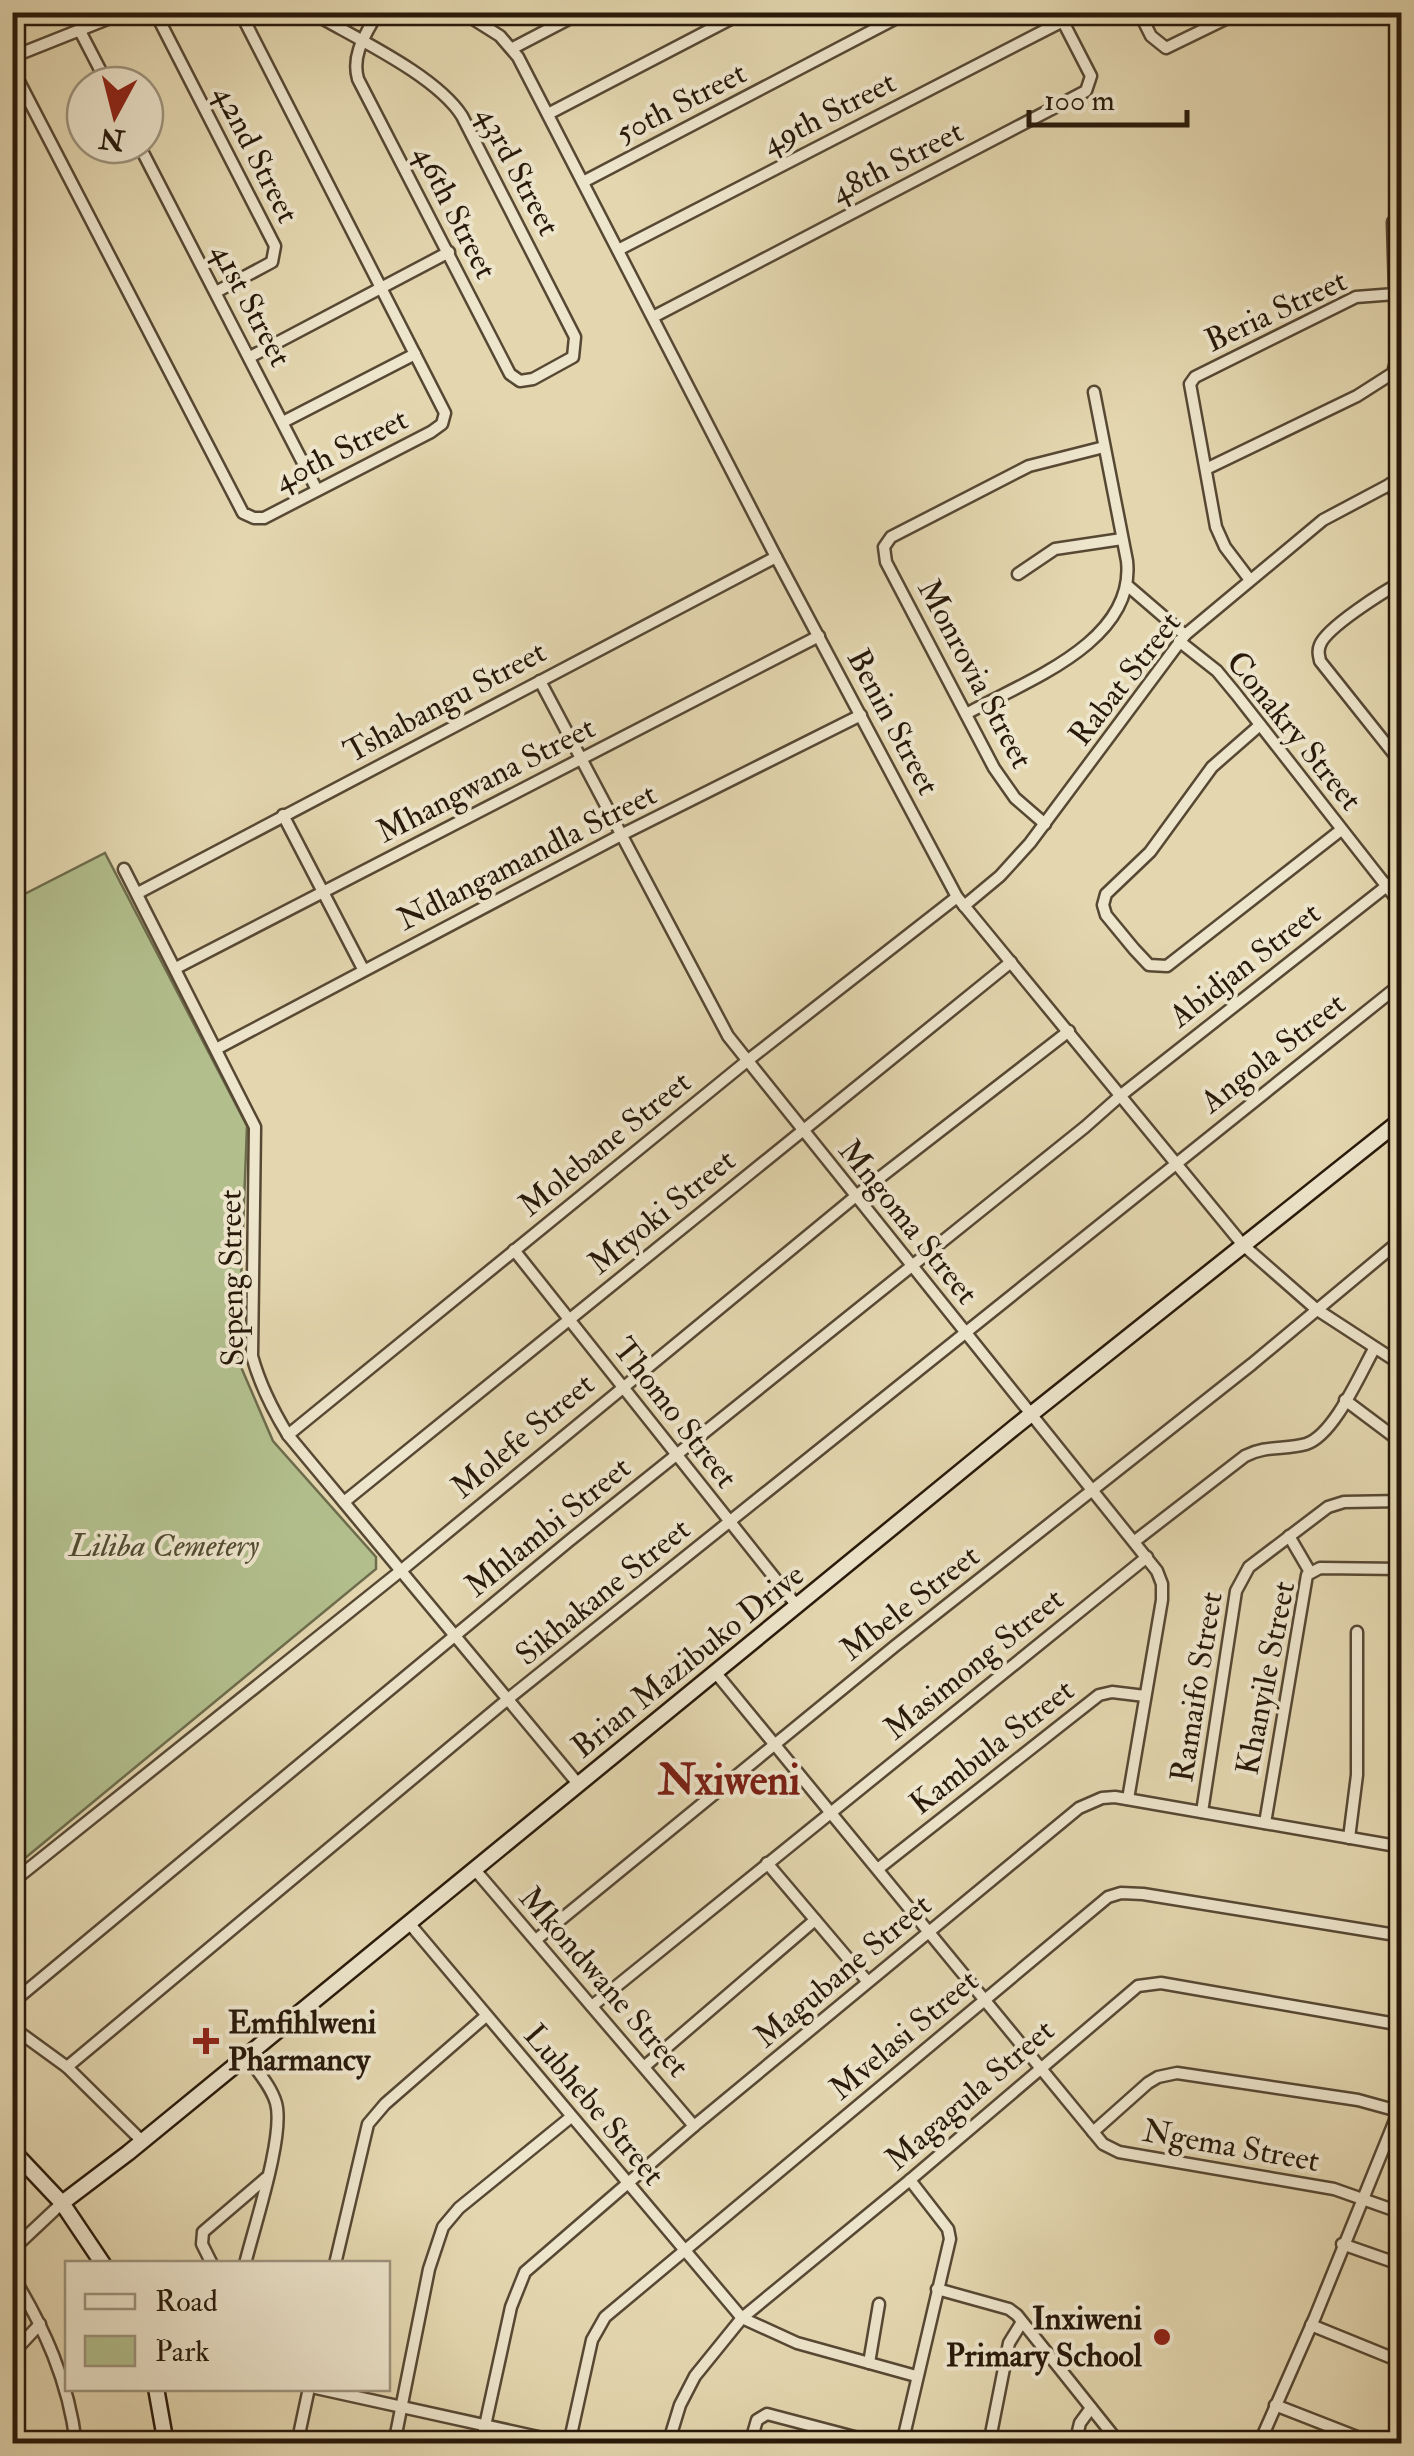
<svg xmlns="http://www.w3.org/2000/svg" width="1414" height="2456" font-family="'IM FELL Double Pica',serif">
	<rect width="100%" height="100%" fill="#e4d7b0"/>
	<filter id="stains"><feTurbulence type="fractalNoise" baseFrequency=".002" numOctaves="4"/><feColorMatrix values="0 0 0 0 .2 0 0 0 0 .09 0 0 0 0 .02 0 0 0 .5 -.17"/></filter>
	<radialGradient id="worn" r=".72"><stop offset=".6" stop-color="#630" stop-opacity="0"/><stop offset="1" stop-color="#630" stop-opacity=".3"/></radialGradient>
	<polygon fill="#b2bf8d" stroke="#6d6c4c" stroke-width="2.5" points="105,853 247,1126 238,1360 273,1441 376,1557 376,1569 13,1868 13,900"/>
	<g fill="none" stroke-linecap="round" stroke-linejoin="round">
		<defs>
			<g id="street">
				<polyline points="155,12 275,246 272,262 216,292"/>
				<path d="M311 12C355 38 436 75 462 116L575 337 573 357 533 379 520 381 510 374 358 79C351 54 366 34 378 12"/>
				<polyline points="462,12 500,36 518,57 776,557 957,897 1243,1245 1316,1309 1402,1365"/>
				<polyline points="1139,12 1151,36 1166,48 1240,12"/>
				<polyline points="80,31 108,85"/>
				<polyline points="513,48 582,12"/>
				<polyline points="12,57 125,12"/>
				<polyline points="12,68 243,513 254,518 264,518 431,432 442,424 445,413 240,12"/>
				<polyline points="548,114 744,12"/>
				<polyline points="139,145 317,490"/>
				<polyline points="583,182 908,12"/>
				<polyline points="618,250 1063,21"/>
				<polyline points="653,317 1086,91 1091,76 1058,12"/>
				<polyline points="250,357 449,252"/>
				<polyline points="283,422 415,354"/>
				<polyline points="1206,469 1357,396 1393,373 1397,358 1393,222"/>
				<polyline points="1390,484 1402,506"/>
				<polyline points="1018,574 1055,549 1122,539"/>
				<polyline points="1250,580 1225,547 1216,527 1190,384 1195,377 1356,297 1395,294"/>
				<path d="M1402 582C1384 591 1326 628 1320 645 1317 652 1319 654 1320 661L1402 764"/>
				<polyline points="1128,586 1185,635"/>
				<polyline points="1179,641 1217,671 1236,694 1402,906"/>
				<polyline points="540,681 728,1036 1157,1571 1162,1584 1162,1600 1128,1799"/>
				<path d="M966 714C1023 682 1136 643 1127 561L1094 392"/>
				<polyline points="1260,725 1212,767 1150,852 1106,894 1103,905 1106,915 1134,949 1149,965 1167,966 1341,830"/>
				<polyline points="283,815 363,969"/>
				<polyline points="1045,824 1015,798 994,768 886,562 884,547 891,537 1029,466 1104,447"/>
				<path d="M124 869 255 1127 252 1356C260 1385 272 1409 288 1435L579 1785"/>
				<polyline points="138,893 776,557"/>
				<polyline points="964,906 1000,876 1030,843 1185,635 1323,520 1402,478"/>
				<polyline points="176,968 819,636"/>
				<polyline points="218,1048 623,834 861,715"/>
				<polyline points="514,1250 797,1606"/>
				<polyline points="1345,1400 1393,1436"/>
				<polyline points="288,1435 747,1061 957,897"/>
				<polyline points="344,1502 1011,962"/>
				<polyline points="1289,1536 1310,1572"/>
				<path d="M1135 1541 1245 1456C1266 1445 1285 1450 1306 1444 1334 1435 1360 1374 1374 1349"/>
				<polyline points="715,1672 1103,2144 1119,2152 1334,2189 1402,2213"/>
				<polyline points="1202,1812 1236,1591 1249,1567 1328,1507 1344,1502 1402,1501"/>
				<polyline points="1265,1823 1307,1575 1320,1568 1402,1569"/>
				<polyline points="1349,1838 1357,1775 1357,1632"/>
				<polyline points="767,1863 867,1981"/>
				<polyline points="879,1868 1099,1695 1112,1692 1145,1696"/>
				<polyline points="476,1871 694,2126"/>
				<polyline points="12,1882 403,1569 856,1196 1069,1031"/>
				<polyline points="409,1923 742,2318 797,2343 916,2376"/>
				<polyline points="537,1939 895,1646 1252,1364 1402,1239"/>
				<polyline points="12,2003 569,1541 1085,1127 1120,1096 1402,874"/>
				<polyline points="592,2006 1147,1557"/>
				<polyline points="12,2027 67,2067 143,2142"/>
				<polyline points="645,2066 815,1920"/>
				<polyline points="67,2067 508,1699 1402,983"/>
				<polyline points="1093,2132 1148,2083 1158,2077 1177,2073 1358,2100 1398,2111"/>
				<polyline points="1342,2244 1402,2265"/>
				<polyline points="12,2250 62,2203"/>
				<polyline points="212,2264 202,2244 203,2232 266,2178"/>
				<path d="M245 2264C254 2227 285 2135 276 2103 271 2086 257 2071 247 2056"/>
				<polyline points="335,2264 368,2124 385,2104 486,2016"/>
				<path d="M12 2275C44 2327 69 2382 76 2444"/>
				<polyline points="937,2289 1009,2309 1017,2315 1120,2444"/>
				<polyline points="1311,2325 1402,2362"/>
				<polyline points="12,2354 40,2324"/>
				<polyline points="869,2363 879,2304"/>
				<polyline points="316,2388 570,2444"/>
				<polyline points="1275,2405 1375,2444"/>
				<polyline points="297,2444 309,2388"/>
				<polyline points="394,2444 429,2269 443,2227 459,2208 571,2117"/>
				<polyline points="481,2444 511,2307 525,2272 694,2126 1079,1808 1102,1798 1115,1797 1402,1847"/>
				<polyline points="569,2444 592,2340 605,2317 1108,1897 1121,1893 1143,1894 1402,1936"/>
				<polyline points="668,2444 680,2405 695,2376 742,2318 910,2180 1138,1986 1161,1983 1402,2025"/>
				<polyline points="750,2444 757,2420 767,2414 881,2444"/>
				<polyline points="902,2444 950,2239 948,2229 910,2180"/>
				<polyline points="989,2444 1009,2343 1022,2322"/>
				<polyline points="1075,2444 1080,2423 1091,2408"/>
				<polyline points="1259,2444 1315,2317 1402,2103"/>
			</g>
			<g id="secondary">
				<polyline points="12,2150 62,2203 103,2264"/>
				<polyline points="62,2203 128,2153 1015,1427 1402,1119"/>
				<polyline points="156,2388 166,2444"/>
			</g>
		</defs>
		<use href="#street" stroke="#574834" stroke-width="15"/>
		<use href="#secondary" stroke="#28190a" stroke-width="19"/>
		<use href="#street" stroke="#ede5cc" stroke-width="10"/>
		<use href="#secondary" stroke="#ede5cc" stroke-width="14"/>
	</g>
	<g fill="#8f2418" stroke="#ede5cc" stroke-width="4">
		<path d="M201 2026h10v10h10v10h-10v10h-10v-10h-10v-10h10z"/>
		<circle cx="1162" cy="2337" r="10"/>
	</g>
	<g text-anchor="middle" dominant-baseline="central" stroke-width="8" stroke-linejoin="round" paint-order="stroke">
		<g font-size="32" fill="#28190a" stroke="#ede5cc">
			<text transform="translate(681 103) rotate(-27)">50th Street</text>
			<text transform="translate(829 113) rotate(-27)">49th Street</text>
			<text transform="translate(256 154) rotate(63)">42nd Street</text>
			<text transform="translate(897 162) rotate(-27)">48th Street</text>
			<text transform="translate(518 171) rotate(62)">43rd Street</text>
			<text transform="translate(455 212) rotate(63)">46th Street</text>
			<text transform="translate(251 305) rotate(62)">41st Street</text>
			<text transform="translate(1276 311) rotate(-25)">Beria Street</text>
			<text transform="translate(341 450) rotate(-27)">40th Street</text>
			<text transform="translate(975 674) rotate(62)">Monrovia Street</text>
			<text transform="translate(1125 679) rotate(-52)">Rabat Street</text>
			<text transform="translate(445 702) rotate(-28)">Tshabangu Street</text>
			<text transform="translate(893 722) rotate(62)">Benin Street</text>
			<text transform="translate(1294 731) rotate(51)">Conakry Street</text>
			<text transform="translate(486 780) rotate(-27)">Mhangwana Street</text>
			<text transform="translate(527 857) rotate(-27)">Ndlangamandla Street</text>
			<text transform="translate(1245 965) rotate(-38)">Abidjan Street</text>
			<text transform="translate(1273 1053) rotate(-38)">Angola Street</text>
			<text transform="translate(605 1144) rotate(-39)">Molebane Street</text>
			<text transform="translate(662 1212) rotate(-39)">Mtyoki Street</text>
			<text transform="translate(908 1222) rotate(51)">Mngoma Street</text>
			<text transform="translate(232 1278) rotate(-91)">Sepeng Street</text>
			<text transform="translate(675 1413) rotate(52)">Thomo Street</text>
			<text transform="translate(523 1436) rotate(-40)">Molefe Street</text>
			<text transform="translate(548 1527) rotate(-39)">Mhlambi Street</text>
			<text transform="translate(603 1592) rotate(-39)">Sikhakane Street</text>
			<text transform="translate(910 1603) rotate(-38)">Mbele Street</text>
			<text transform="translate(688 1661) rotate(-39)">Brian Mazibuko Drive</text>
			<text transform="translate(974 1664) rotate(-39)">Masimong Street</text>
			<text transform="translate(1266 1678) rotate(-79)">Khanyile Street</text>
			<text transform="translate(1197 1687) rotate(-81)">Ramaifo Street</text>
			<text transform="translate(992 1747) rotate(-38)">Kambula Street</text>
			<text transform="translate(843 1971) rotate(-40)">Magubane Street</text>
			<text transform="translate(604 1982) rotate(49)">Mkondwane Street</text>
			<text transform="translate(904 2035) rotate(-40)">Mvelasi Street</text>
			<text transform="translate(970 2095) rotate(-41)">Magagula Street</text>
			<text transform="translate(594 2105) rotate(50)">Lubhebe Street</text>
			<text transform="translate(1231 2146) rotate(10)">Ngema Street</text>
		</g>
		<g font-size="32" font-style="italic" fill="#514b31" stroke="#ede5cc">
			<text x="164" y="1546">Liliba Cemetery</text>
		</g>
		<g font-size="32" font-weight="bold" fill="#28190a" stroke="#ede5cc" text-anchor="start">
			<text x="228" y="2023">Emfihlweni<tspan x="228" dy="37">Pharmancy</tspan></text>
			<text x="1142" y="2319" text-anchor="end">Inxiweni<tspan x="1142" dy="37">Primary School</tspan></text>
		</g>
		<g font-size="42" font-weight="bold" fill="#7a1f14" stroke="#ede5cc">
			<text x="729" y="1781">Nxiweni</text>
		</g>
	</g>
	<rect width="1414" height="2456" fill="none" stroke="#e4d7b0" stroke-width="50"/>
	<rect x="15" y="15" width="1384" height="2426" fill="none" stroke="#28190a" stroke-width="5"/>
	<rect x="25" y="25" width="1364" height="2406" fill="none" stroke="#28190a" stroke-width="2.5"/>
	<rect x="65" y="2261" width="325" height="130" fill="#ede5cc" stroke="#9e937e" stroke-width="2.5"/>
	<rect x="85" y="2294" width="50" height="15" fill="#ede5cc" stroke="#9e937e" stroke-width="2.5"/>
	<text x="155" y="2311" font-size="30" fill="#28190a">Road</text>
	<rect x="85" y="2336" width="50" height="30" fill="#b2bf8d" stroke="#9e937e" stroke-width="2.5"/>
	<text x="155" y="2361" font-size="30" fill="#28190a">Park</text>
	<g transform="translate(115 115) rotate(187)"><circle r="48" fill="#ede5cc" stroke="#9e937e" stroke-width="2.5"/>
	<path d="M0-8L18 38L0 25L-18 38Z" fill="#8f2418"/>
	<text y="-15" font-size="28" font-weight="bold" text-anchor="middle" fill="#28190a">N</text>
	</g>
	<path d="M1029 110v15h158v-15" fill="none" stroke="#28190a" stroke-width="5"/>
	<text x="1044" y="110" font-size="30" fill="#28190a" stroke="#ede5cc" stroke-width="8" paint-order="stroke">100 m</text>
	<rect width="100%" height="100%" filter="url(#stains)"/>
	<rect width="100%" height="100%" fill="url(#worn)"/>
</svg>
